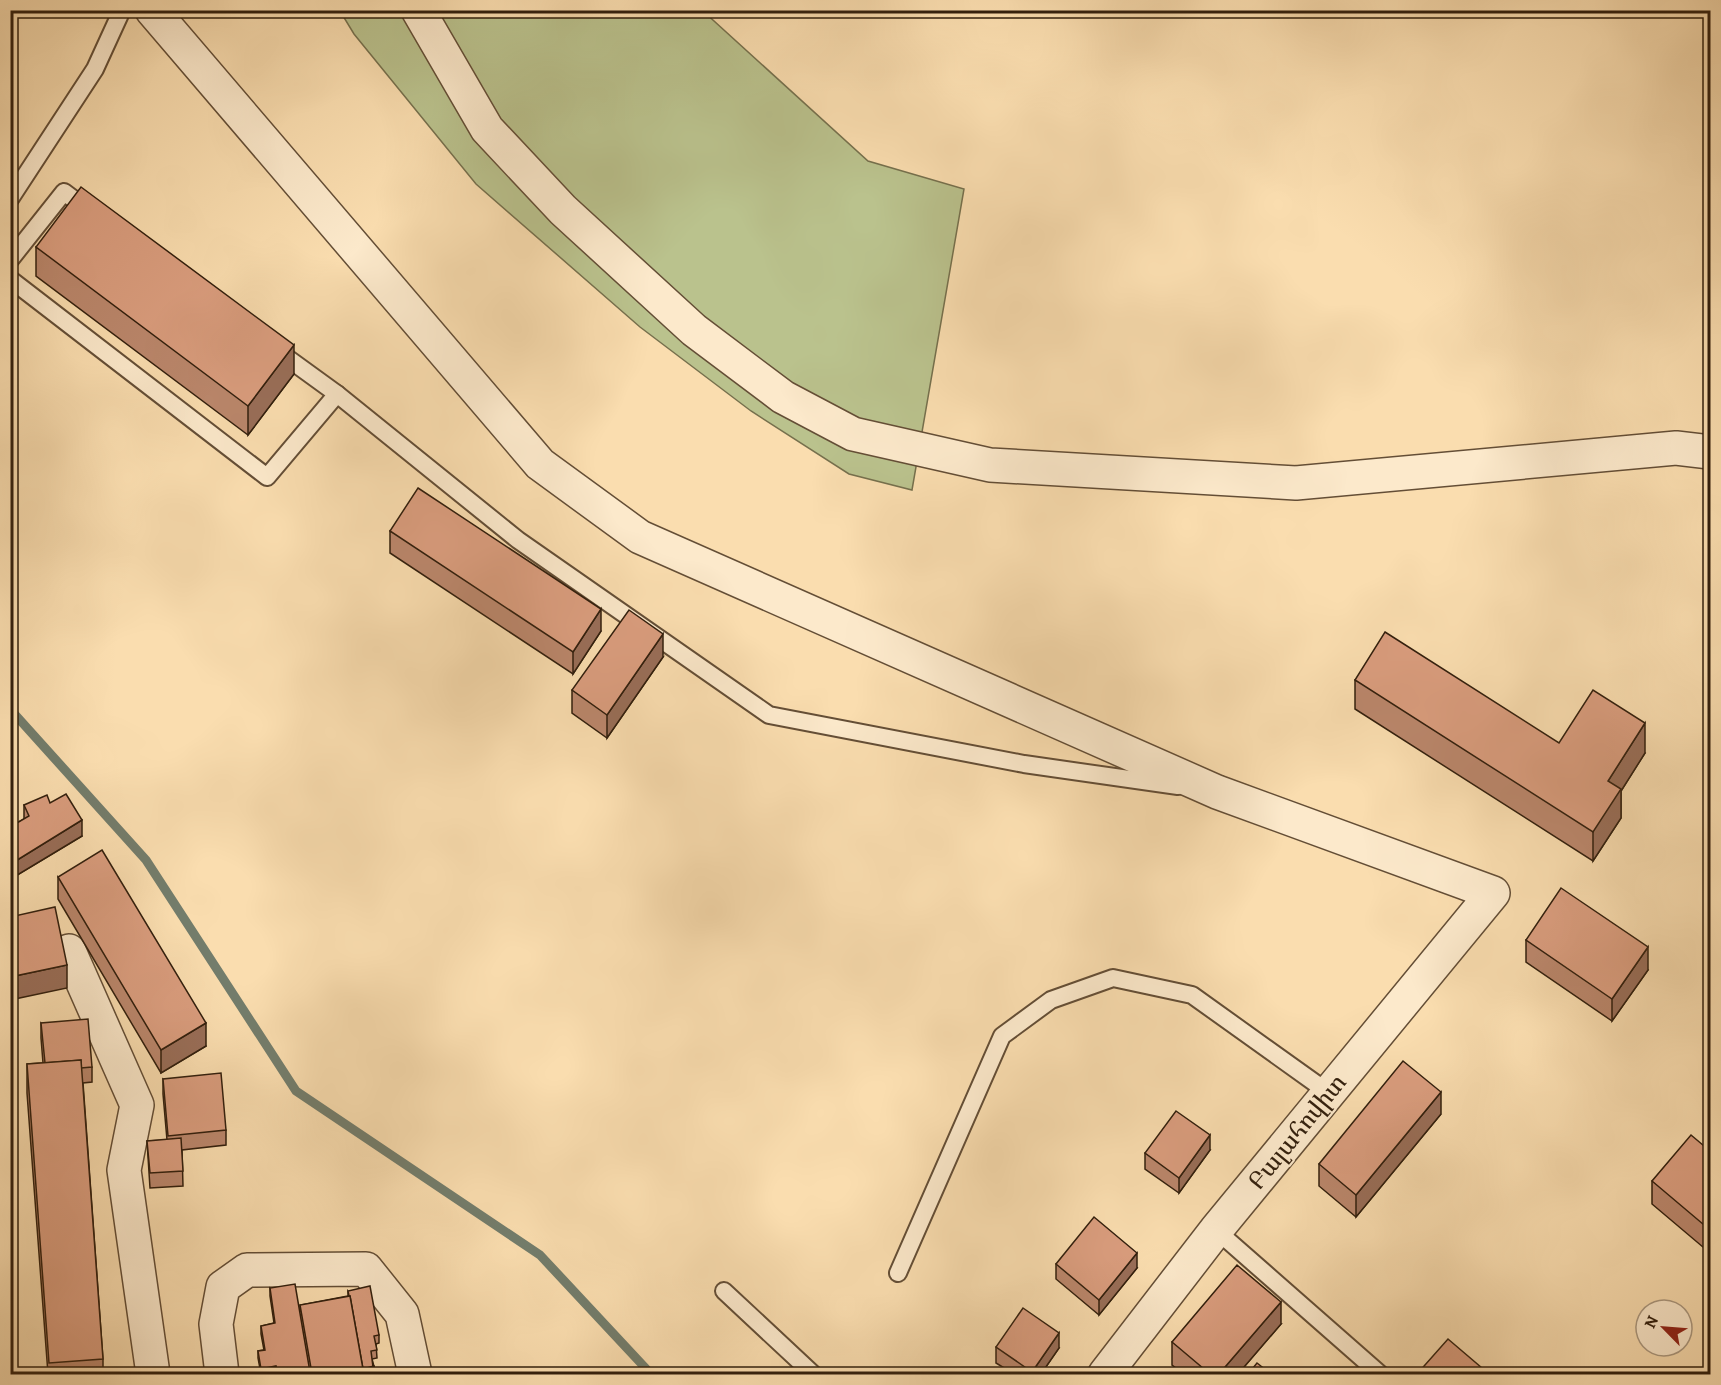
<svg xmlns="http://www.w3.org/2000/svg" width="1721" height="1385" font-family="Alegreya,'Noto Serif Armenian',serif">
	<rect width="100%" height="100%" fill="#faddaf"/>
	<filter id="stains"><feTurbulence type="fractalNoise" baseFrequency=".00333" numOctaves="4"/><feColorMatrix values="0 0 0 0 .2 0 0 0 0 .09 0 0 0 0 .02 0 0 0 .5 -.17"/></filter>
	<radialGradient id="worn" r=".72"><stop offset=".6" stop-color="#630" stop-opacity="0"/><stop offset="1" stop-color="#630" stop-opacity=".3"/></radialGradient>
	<polygon fill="#bac28d" stroke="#76704d" stroke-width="1.5" points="340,11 703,11 868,161 964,189 912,490 849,474 751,411 640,327 476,184 354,34"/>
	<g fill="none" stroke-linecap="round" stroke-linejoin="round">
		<polyline stroke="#737d6c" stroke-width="9" points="10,709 146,860 296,1091 540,1255 651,1374"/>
		<defs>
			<g id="lane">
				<polyline points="10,199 95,69 122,10"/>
				<polyline points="10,260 64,192 88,210"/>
				<polyline points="10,279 267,477 337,394"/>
				<polyline points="275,349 337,394 518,540 769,715 1024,764 1178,786"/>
				<polyline points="1216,1230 1380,1374"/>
				<polyline points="898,1273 1002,1036 1051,1000 1113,978 1192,995 1329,1093"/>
				<polyline points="724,1291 813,1374"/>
			</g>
			<g id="street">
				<polyline points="152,10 540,464 640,537 1217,792 1493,893 1216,1230 1105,1374"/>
				<polyline points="418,10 487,129 563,210 694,330 783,397 853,434 990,465 1296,483 1676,448 1710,452"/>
				<polyline points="69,951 137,1105 124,1170 153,1374"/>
				<polyline points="222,1374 216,1324 223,1287 247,1270 366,1269 402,1314 415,1374"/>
			</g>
		</defs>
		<use href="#lane" stroke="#644e36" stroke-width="20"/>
		<use href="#street" stroke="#644e36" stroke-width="36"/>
		<use href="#lane" stroke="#fce9cb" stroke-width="16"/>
		<use href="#street" stroke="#fce9cb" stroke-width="33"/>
	</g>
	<g fill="#bb876c" stroke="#321f0d" stroke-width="1.5">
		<polygon points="36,247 294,374 248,435 36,276"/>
		<polygon points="390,531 601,631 573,674 390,553"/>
		<polygon points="663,657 607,738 572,713 572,690"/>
		<polygon points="1355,680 1559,743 1645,753 1621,791 1621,818 1593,861 1355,709"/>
		<polygon points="50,803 82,836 14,877 10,872 10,827 24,819 24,805"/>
		<polygon points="58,877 206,1046 161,1073 58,899"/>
		<polygon points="1526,940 1648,970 1612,1021 1526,962"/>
		<polygon points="41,1023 92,1067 92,1082 83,1083 103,1359 103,1374 48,1374 27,1093 27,1064 43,1063 41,1038"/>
		<polygon points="163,1079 226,1130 226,1145 182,1150 183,1186 150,1188 147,1141 167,1140 163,1094"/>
		<polygon points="1441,1114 1356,1217 1319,1186 1319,1164"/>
		<polygon points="1210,1150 1179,1193 1145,1169 1145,1153"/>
		<polygon points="1710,1151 1710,1253 1652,1204 1652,1181"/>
		<polygon points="1056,1264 1137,1268 1099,1315 1056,1279"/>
		<polygon points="270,1288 300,1311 300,1305 348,1296 348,1291 379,1335 379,1343 376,1344 377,1358 372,1359 376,1374 261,1374 258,1358 258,1351 264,1350 261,1334 261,1326 274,1323 270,1296"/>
		<polygon points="1281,1324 1238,1374 1184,1374 1172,1365 1172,1342"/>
		<polygon points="996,1347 1059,1348 1041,1374 1014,1374 996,1363"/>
	</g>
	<g fill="#996e58" stroke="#321f0d" stroke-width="1.5">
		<polygon points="294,345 294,374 248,435 248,406"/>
		<polygon points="601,609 601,631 573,674 573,652"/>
		<polygon points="663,634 663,657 607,738 607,715"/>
		<polygon points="1645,723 1645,753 1621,791 1621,818 1593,861 1593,832 1608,781"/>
		<polygon points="82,820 82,836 14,877 14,862"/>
		<polygon points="1648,947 1648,970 1612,1021 1612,999"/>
		<polygon points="67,965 67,988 10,1000 10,977"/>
		<polygon points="206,1023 206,1046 161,1073 161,1050"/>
		<polygon points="15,1036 15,1051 10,1052 10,1037"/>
		<polygon points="1441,1092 1441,1114 1356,1217 1356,1195"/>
		<polygon points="1210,1135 1210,1150 1179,1193 1179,1178"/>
		<polygon points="1137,1253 1137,1268 1099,1315 1099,1300"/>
		<polygon points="1281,1302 1281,1324 1238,1374 1219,1374"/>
		<polygon points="1059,1333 1059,1348 1041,1374 1032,1374 1032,1372"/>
	</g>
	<g fill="#da9d7e" stroke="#321f0d" stroke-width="1.5">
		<polygon points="81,187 294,345 248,406 36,247"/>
		<polygon points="418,488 601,609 573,652 390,531"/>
		<polygon points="629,610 663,634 607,715 572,690"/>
		<polygon points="1385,632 1559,743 1593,690 1645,723 1608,781 1621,789 1593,832 1355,680"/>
		<polygon points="66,794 82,820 14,862 10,857 10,827 29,816 24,805 47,795 50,803"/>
		<polygon points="102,850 206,1023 161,1050 58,877"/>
		<polygon points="1561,888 1648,947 1612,999 1526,940"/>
		<polygon points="55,907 67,965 10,977 10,917"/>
		<polygon points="10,1015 15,1036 10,1037"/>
		<polygon points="88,1019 92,1067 81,1068 81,1060 45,1063 41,1023"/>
		<polygon points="81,1060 103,1359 49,1363 27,1064"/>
		<polygon points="1403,1061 1441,1092 1356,1195 1319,1164"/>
		<polygon points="221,1073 226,1130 168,1136 163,1079"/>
		<polygon points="1176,1111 1210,1135 1179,1178 1145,1153"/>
		<polygon points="1691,1135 1710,1151 1710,1230 1652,1181"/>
		<polygon points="181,1138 183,1171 150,1173 147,1141"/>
		<polygon points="1094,1217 1137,1253 1099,1300 1056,1264"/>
		<polygon points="1237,1265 1281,1302 1219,1374 1210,1374 1172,1342"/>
		<polygon points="295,1284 310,1372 305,1372 305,1374 278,1374 276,1366 261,1369 258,1351 265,1350 261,1326 275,1323 270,1288"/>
		<polygon points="370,1286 379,1335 374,1336 377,1350 371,1351 373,1367 363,1369 350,1296 349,1296 348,1291"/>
		<polygon points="350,1296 363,1369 374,1366 376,1374 344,1374 344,1372 331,1374 312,1374 300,1305"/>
		<polygon points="1023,1308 1059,1333 1032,1372 996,1347"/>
		<polygon points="1448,1339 1489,1374 1417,1374"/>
		<polygon points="1257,1363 1271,1374 1248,1374"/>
		<polygon points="31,1372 31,1374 10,1374 10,1373"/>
	</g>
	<g text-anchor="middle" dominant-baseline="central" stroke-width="4.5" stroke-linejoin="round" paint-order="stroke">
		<g font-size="24" fill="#321f0d" stroke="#fce9cb">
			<text transform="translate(1297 1132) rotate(-51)">Բալահովիտ</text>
		</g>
	</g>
	<rect width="1721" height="1385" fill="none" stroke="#faddaf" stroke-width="36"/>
	<rect x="12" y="12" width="1697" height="1361" fill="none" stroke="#321f0d" stroke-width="3"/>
	<rect x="18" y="18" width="1685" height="1349" fill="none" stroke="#321f0d" stroke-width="1.5"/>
	<g transform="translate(1664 1328) rotate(295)"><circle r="28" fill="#fce9cb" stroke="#ab987f" stroke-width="1.5"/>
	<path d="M0-4.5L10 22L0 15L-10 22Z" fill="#8f2418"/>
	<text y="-9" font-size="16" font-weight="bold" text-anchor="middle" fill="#321f0d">N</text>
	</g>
	<rect width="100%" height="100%" filter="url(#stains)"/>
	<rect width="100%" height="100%" fill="url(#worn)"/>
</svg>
